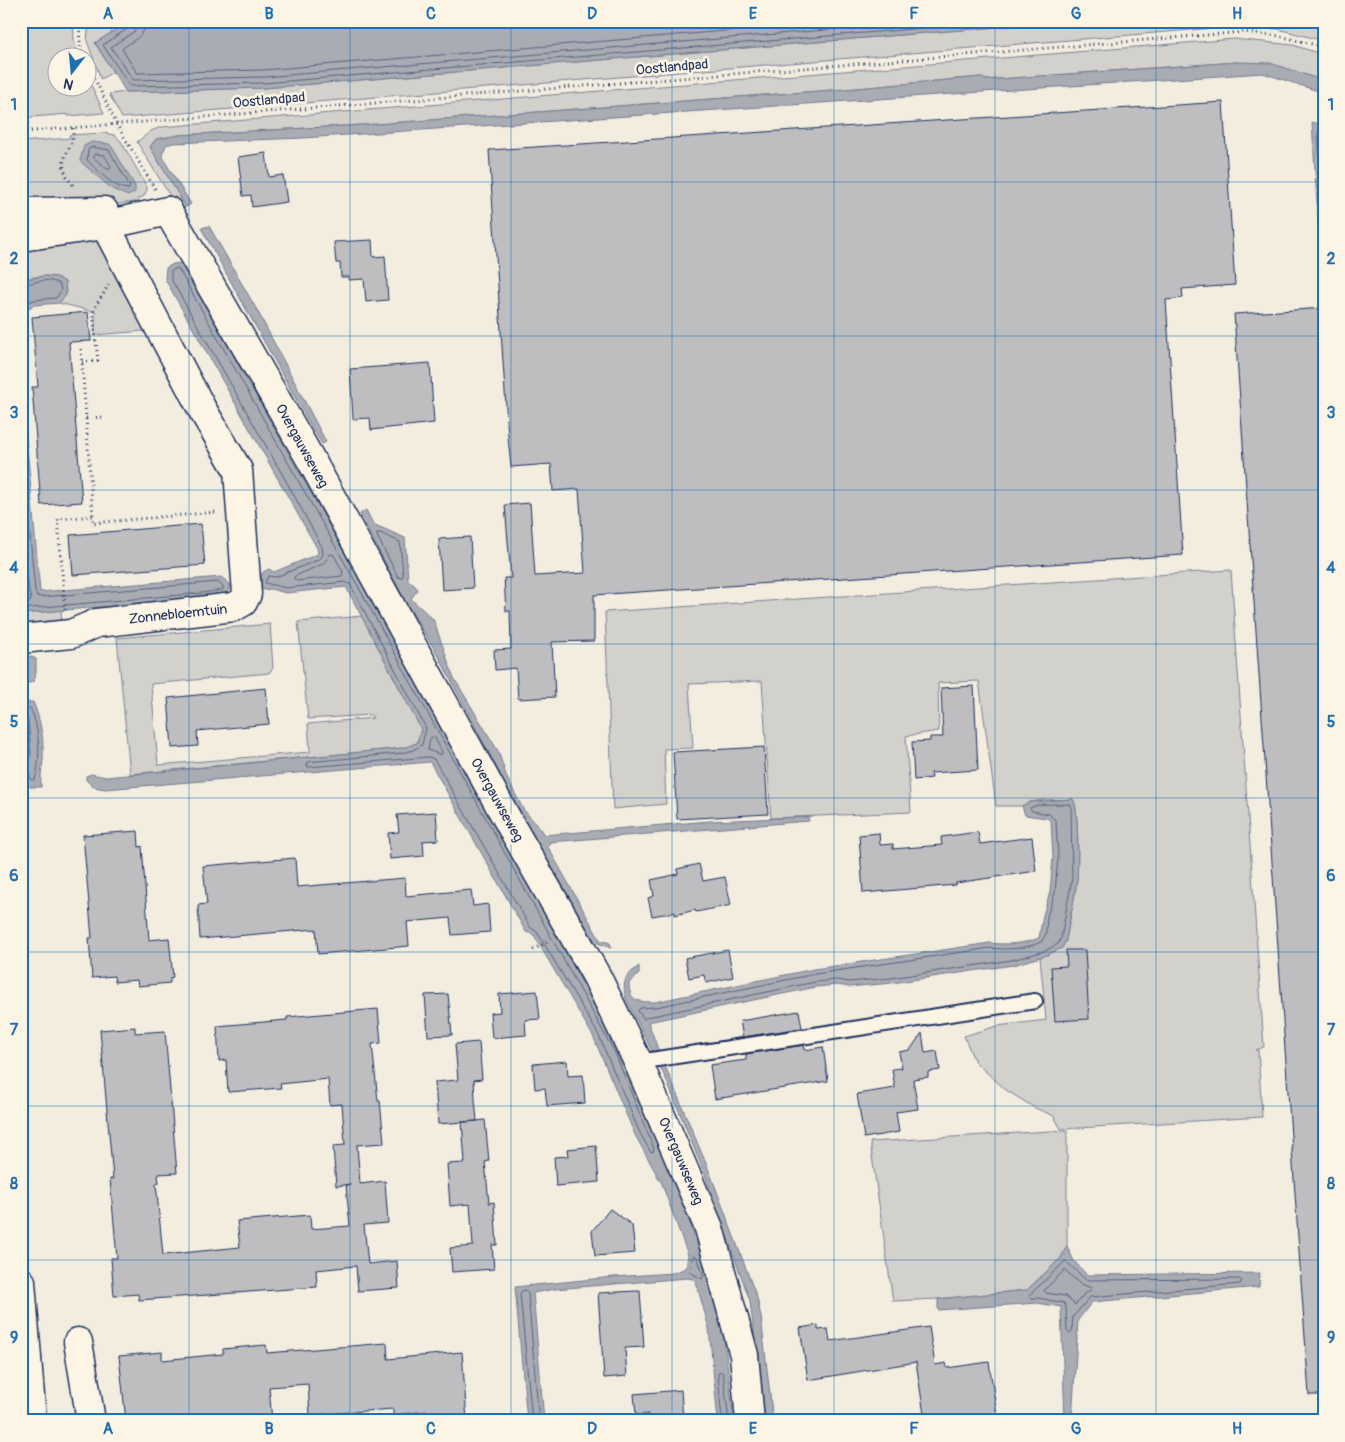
<svg xmlns="http://www.w3.org/2000/svg" width="1345" height="1442" font-family="Pangolin,sans-serif">
	<rect width="100%" height="100%" fill="#f3ede0"/>
	<filter id="ink" filterUnits="userSpaceOnUse"><feTurbulence type="fractalNoise" baseFrequency=".02" numOctaves="2"/><feDisplacementMap in="SourceGraphic" scale="10" xChannelSelector="R" yChannelSelector="G"/><feConvolveMatrix kernelMatrix="1 2 1 2 8 2 1 2 1" color-interpolation-filters="sRGB"/></filter>
	<g filter="url(#ink)">
		<g fill="#d3d1cc" stroke="#778095">
			<polygon points="21,21 73,21 74,41 79,57 58,58 58,88 88,88 88,78 104,113 68,116 68,114 21,118"/>
			<polygon points="89,21 130,21 95,43 113,72 101,79 87,41"/>
			<polygon points="1050,21 1324,21 1324,41 1278,29 1243,27 1203,29 122,118 109,94 126,92 264,88 1045,23"/>
			<polygon points="1234,39 1293,45 1324,55 1324,81 1291,70 1237,62 985,80 981,77 846,89 363,125 179,135 156,139 150,147 186,207 178,209 137,142 151,131 161,127"/>
			<polygon points="104,133 114,135 121,141 147,187 147,190 144,196 134,202 117,204 21,205 21,142 70,138 69,135"/>
			<path d="M93 239 103 244 155 330 95 335V312L59 303 66 295 65 282C52 273 36 276 21 280V247Z"/>
			<path d="M1231 570 1264 1047 1256 1050H1258L1262 1117 1061 1129 1054 1116 1035 1108 1006 1090 975 1062 964 1036 997 1026 1046 1020 1040 957 1062 948 1066 940C1069 920 1075 900 1077 879 1078 867 1079 807 1073 799L1043 800 1030 802 1022 806H996L979 681 938 683 939 731 906 736 911 812 771 818 762 681 689 684 693 748 664 749 666 804 613 809 605 612Z"/>
			<polygon points="61,610 62,622 21,625 21,614"/>
			<polygon points="362,616 421,729 417,743 403,748 130,774 117,638 270,624 273,668 269,673 151,684 158,765 310,752 308,724 373,718 371,715 308,719 298,622"/>
			<polygon points="1067,1130 1067,1246 1061,1258 1027,1290 938,1299 893,1301 870,1142"/>
		</g>
		<g fill="#a9acb3" stroke="#707a91">
			<polygon points="130,21 1050,21 1045,23 264,88 126,92 95,43"/>
			<polygon points="1237,62 1270,63 1324,81 1324,93 1263,73 303,138 173,143 166,145 162,155 167,165 191,204 186,207 150,147 156,139 179,135 363,125 846,89 981,77 985,80"/>
			<polygon points="1312,122 1324,125 1324,268 1321,268"/>
			<polygon points="92,142 109,144 112,147 135,186 135,192 128,196 112,189 80,161 84,146"/>
			<polygon points="209,226 258,312 326,442 322,444 311,426 201,228"/>
			<polygon points="181,263 363,585 620,1051 684,1207 718,1302 726,1353 734,1421 718,1421 709,1328 696,1282 693,1279 687,1278 555,1289 533,1293 544,1421 527,1421 515,1287 613,1277 673,1273 686,1268 688,1255 662,1184 635,1135 593,1036 533,934 526,932 430,762 105,789 94,787 86,780 86,776 91,774 106,777 403,748 417,743 421,729 346,587 286,593 271,589 261,590 258,584 263,572 269,569 274,572 318,554 317,548 165,279 166,268 173,264"/>
			<polygon points="45,276 57,277 65,282 66,295 59,303 35,305 21,311 21,280"/>
			<polygon points="21,379 40,592 221,577 230,584 230,590 226,594 203,598 21,614"/>
			<polygon points="366,510 373,524 405,538 408,579 418,589 411,599 433,619 454,678 498,751 507,778 523,809 539,827 544,835 710,821 808,817 809,821 550,842 548,847 600,940 610,943 611,948 595,942 519,811 437,653 407,605 360,514"/>
			<polygon points="27,655 36,659 36,673 33,682 24,684 21,684 21,657"/>
			<path d="M33 702C41 721 44 739 43 760 42 769 40 778 41 787H30C17 767 21 727 21 703Z"/>
			<path d="M1073 799C1079 806 1078 867 1077 879 1075 900 1069 920 1066 940L1062 948 1047 955 1013 965 892 983 849 987 837 985 816 987 648 1022 658 1049 710 1173 757 1298 761 1317 773 1421H765L750 1301 705 1175 666 1079 626 999C622 982 624 977 639 966V974L629 983C629 1002 639 1002 655 1002L814 969 990 943C1005 945 1025 944 1039 938L1043 915 1050 892 1053 857 1051 821 1047 818 1025 815 1022 806 1030 802Z"/>
			<polygon points="1067,1246 1074,1261 1087,1275 1260,1273 1259,1287 1092,1302 1078,1320 1072,1421 1065,1421 1061,1307 1037,1303 938,1310 938,1299 1027,1290 1061,1258"/>
		</g>
		<g fill="none" stroke-linecap="round" stroke-linejoin="round">
			<g stroke="#546180" stroke-width="1">
				<polyline points="132,21 130,27 103,45 130,86 264,83 1009,21"/>
				<polyline points="138,21 135,31 111,47 133,80 264,77 933,21"/>
				<path d="M146 21C145 38 132 40 122 49L137 73 263 70 843 21"/>
				<polyline points="1324,130 1319,130 1318,132 1324,233"/>
				<path d="M93 147 109 150 130 186 129 189C113 189 98 170 87 160L88 150Z"/>
				<polygon points="96,154 104,155 111,166 110,169 107,169 94,158 94,155"/>
				<polygon points="178,268 359,588 615,1053 654,1149 653,1152 650,1151 640,1133 598,1034 537,932 530,927 434,759 429,757 309,767 307,766 308,762 403,753 413,750 422,745 426,728 350,584 345,582 286,588 265,583 268,576 276,577 320,559 323,554 322,547 290,488 171,279 171,271"/>
				<path d="M21 285C34 283 49 276 60 285L61 291 56 298 34 300 21 305"/>
				<polyline points="21,436 35,591 37,596 42,597 218,582 224,588 222,590 202,593 21,609"/>
				<polyline points="21,507 29,592 31,599 30,602 21,602"/>
				<polygon points="377,533 380,533 400,542 403,575 402,578 398,577 377,536"/>
				<polygon points="331,554 334,555 343,572 342,576 296,581 294,579 295,576 323,564"/>
				<path d="M21 708H30C40 728 41 759 35 780H32L30 777 28 765 21 763"/>
				<polyline points="21,714 26,715 28,720 31,755 29,758 21,756"/>
				<polygon points="432,737 435,738 442,752 441,755 428,750 430,739"/>
				<path d="M1069 804 1071 807 1072 879 1061 938 1058 944 1045 951 1012 960 891 978 849 982 837 980 815 982 648 1017 644 1019 638 1011 640 1008 656 1007 815 974 990 948C1006 950 1026 949 1041 942L1046 934 1047 916 1055 893 1058 857 1056 821 1049 814 1032 811 1030 808C1040 802 1057 805 1069 804Z"/>
				<polygon points="694,1256 697,1257 704,1276 702,1279 690,1272 692,1259"/>
				<polygon points="1066,1261 1086,1280 1239,1279 1242,1281 1240,1284 1090,1297 1073,1317 1072,1331 1069,1333 1067,1331 1066,1307 1064,1303 1038,1298 1031,1298 1029,1296"/>
				<polygon points="1065,1270 1080,1284 1092,1288 1091,1290 1084,1294 1075,1305 1065,1296 1046,1293 1044,1291"/>
				<polyline points="532,1421 520,1293 522,1291 525,1290 528,1293 539,1421"/>
				<polyline points="722,1421 718,1373 721,1371 723,1373 729,1421"/>
			</g>
		</g>
		<g fill="#bebec0" stroke="#1b2f5e">
			<polygon points="1223,102 1235,285 1182,289 1183,298 1166,300 1183,555 594,595 594,641 552,642 555,697 518,699 516,668 495,670 494,650 511,649 510,611 506,611 504,578 511,578 505,505 530,503 535,576 585,573 579,489 553,491 551,464 511,467 508,437 489,150"/>
			<polygon points="266,153 269,177 283,175 287,202 252,207 251,195 243,196 238,157"/>
			<polygon points="372,240 373,257 385,256 388,300 366,302 364,279 349,280 349,277 341,277 340,263 336,263 334,242"/>
			<polygon points="1324,308 1324,1395 1309,1395 1234,314"/>
			<polygon points="88,312 91,341 69,342 82,502 41,505 32,387 38,387 32,317"/>
			<polygon points="430,363 434,423 371,430 370,418 353,419 350,369"/>
			<polygon points="201,524 205,565 73,575 70,535"/>
			<polygon points="470,537 473,588 442,590 439,539"/>
			<polygon points="974,686 978,770 931,773 932,778 914,780 912,742 930,741 930,737 943,737 941,688"/>
			<polygon points="266,688 269,724 197,731 198,746 172,748 168,698"/>
			<polygon points="764,747 768,814 677,819 673,752"/>
			<polygon points="436,812 438,840 423,841 424,856 390,859 388,833 399,832 397,815"/>
			<polygon points="138,831 139,847 142,846 149,940 169,938 173,977 170,978 170,983 138,986 137,980 115,982 114,976 92,978 89,938 92,938 83,835"/>
			<polygon points="978,832 980,844 1032,837 1036,871 956,883 956,885 863,893 859,835 879,833 880,845 893,844 893,849 942,845 941,837"/>
			<polygon points="295,858 297,887 405,878 406,896 471,890 473,906 488,904 490,932 452,935 450,918 407,922 409,946 318,954 316,929 200,939 198,905 207,904 203,866"/>
			<polygon points="699,864 703,881 725,877 731,905 696,912 695,910 675,915 675,912 652,916 648,898 654,896 651,880 678,874 677,869"/>
			<polygon points="728,950 733,977 706,983 704,975 689,978 685,958"/>
			<polygon points="1066,950 1085,950 1089,1019 1055,1021 1051,967 1067,966"/>
			<polygon points="537,991 540,1019 525,1020 526,1035 492,1038 490,1013 500,1012 499,994"/>
			<polygon points="448,994 452,1035 428,1036 425,995"/>
			<polygon points="378,1009 381,1043 372,1044 378,1101 380,1101 384,1143 357,1145 360,1184 385,1181 388,1223 364,1225 368,1264 397,1261 399,1288 358,1291 356,1266 316,1270 317,1287 139,1300 138,1294 114,1296 111,1258 117,1258 110,1179 113,1179 100,1030 135,1027 135,1033 165,1031 177,1173 158,1174 159,1183 156,1183 163,1255 240,1247 237,1221 310,1215 311,1229 350,1226 346,1185 351,1184 336,1186 333,1146 345,1145 342,1104 330,1105 328,1079 280,1084 281,1088 228,1092 226,1060 219,1061 217,1026 287,1020 287,1017"/>
			<polygon points="799,1011 802,1028 743,1037 740,1021"/>
			<polygon points="922,1033 925,1053 937,1051 940,1070 928,1072 928,1077 913,1079 918,1109 896,1112 899,1132 864,1138 857,1094 895,1088 892,1069 902,1068 899,1052 910,1050"/>
			<polygon points="479,1042 482,1079 474,1080 475,1100 477,1121 485,1120 489,1161 485,1162 489,1203 494,1202 497,1245 492,1245 494,1269 452,1272 450,1248 473,1246 470,1204 450,1206 447,1164 465,1163 462,1122 477,1121 438,1124 435,1082 458,1080 455,1044"/>
			<polygon points="804,1045 805,1050 823,1047 828,1081 715,1099 710,1065 746,1060 746,1054"/>
			<polygon points="567,1061 568,1076 583,1075 585,1103 547,1106 545,1088 535,1089 533,1064"/>
			<polygon points="596,1146 599,1182 556,1186 554,1157 568,1156 567,1149"/>
			<polygon points="610,1209 632,1225 635,1253 595,1256 592,1231"/>
			<polygon points="636,1291 640,1291 644,1347 625,1348 627,1376 604,1378 598,1293"/>
			<polygon points="818,1325 818,1330 828,1329 830,1341 929,1327 935,1365 946,1363 947,1368 989,1362 998,1421 925,1421 916,1362 808,1380 800,1328"/>
			<polygon points="387,1343 388,1359 462,1352 467,1421 429,1421 428,1411 393,1415 393,1409 310,1415 308,1384 269,1387 272,1421 126,1421 119,1356 162,1352 162,1360 223,1354 223,1349 254,1346 266,1345 267,1353"/>
			<polygon points="681,1390 683,1421 646,1421 648,1414 636,1415 634,1394"/>
		</g>
		<g fill="none" stroke-linecap="round" stroke-linejoin="round">
			<defs>
				<polyline id="service" points="638,1062 1035,1001"/>
				<g id="minor">
					<polyline points="168,211 311,460 512,828 570,929 597,977 638,1062 709,1228 744,1355 750,1421"/>
					<polyline points="21,212 104,211"/>
					<polyline points="21,237 105,225 168,211"/>
					<polyline points="21,639 71,634 97,623 234,607 243,602 247,594 238,470 202,409 105,225"/>
					<polyline points="78,1342 91,1421"/>
				</g>
				<polyline id="secondary" points="21,1282 32,1421"/>
			</defs>
			<use href="#service" stroke="#1b2f5e" stroke-width="18"/>
			<use href="#minor" stroke="#1b2f5e" stroke-width="31"/>
			<use href="#secondary" stroke="#1b2f5e" stroke-width="31"/>
			<g stroke="#1b2f5e" stroke-width="3" stroke-dasharray="1 4" stroke-linecap="butt">
				<path d="M81 21C78 35 80 45 84 58"/>
				<polyline points="88,65 117,125 155,189"/>
				<path d="M73 128C75 155 50 156 74 187"/>
				<polyline points="21,132 1244,32 1279,36 1324,47"/>
				<polyline points="81,349 93,516"/>
				<path d="M98 361 93 314C95 303 105 295 108 284"/>
				<polyline points="82,362 100,361"/>
				<polyline points="86,418 105,417"/>
				<polyline points="65,610 58,519 93,516 93,523 217,512"/>
				<polyline points="533,950 549,941"/>
			</g>
			<use href="#service" stroke="#fcf5e5" stroke-width="14"/>
			<use href="#minor" stroke="#fcf5e5" stroke-width="28"/>
			<use href="#secondary" stroke="#fcf5e5" stroke-width="28"/>
		</g>
	</g>
	<path fill="none" stroke="#1f6fb2" stroke-width="1" stroke-opacity="0.55" d="M189 21V1421M350 21V1421M511 21V1421M672 21V1421M834 21V1421M995 21V1421M1156 21V1421M21 182H1324M21 336H1324M21 490H1324M21 644H1324M21 798H1324M21 952H1324M21 1106H1324M21 1260H1324"/>
	<g text-anchor="middle" dominant-baseline="central" stroke-width="5" stroke-linejoin="round" paint-order="stroke">
		<g font-size="14" fill="#1b2f5e" stroke="#fcf5e5">
			<text transform="translate(672 67) rotate(-5)">Oostlandpad</text>
			<text transform="translate(269 100) rotate(-5)">Oostlandpad</text>
			<text transform="translate(302 446) rotate(61)">Overgauwseweg</text>
			<text transform="translate(178 614) rotate(-6)">Zonnebloemtuin</text>
			<text transform="translate(497 800) rotate(61)">Overgauwseweg</text>
			<text transform="translate(681 1161) rotate(67)">Overgauwseweg</text>
		</g>
	</g>
	<rect width="1345" height="1442" fill="none" stroke="#fcf5e5" stroke-width="55"/>
	<g transform="translate(72 72) rotate(196)"><circle r="24" fill="#fcf5e5" stroke="#a2a6af"/>
	<path d="M0-4L9 19L0 12L-9 19Z" fill="#1f6fb2"/>
	<text y="-8" font-size="14" font-weight="bold" text-anchor="middle" fill="#1b2f5e">N</text>
	</g>
	<rect x="28" y="28" width="1290" height="1386" fill="none" stroke="#1f6fb2" stroke-width="2"/>
	<g font-size="16" text-anchor="middle" font-weight="bold" fill="#1f6fb2">
		<text x="108" y="19">A</text>
		<text x="269" y="19">B</text>
		<text x="431" y="19">C</text>
		<text x="592" y="19">D</text>
		<text x="753" y="19">E</text>
		<text x="914" y="19">F</text>
		<text x="1076" y="19">G</text>
		<text x="1237" y="19">H</text>
		<text x="14" y="110">1</text>
		<text x="1331" y="110">1</text>
		<text x="14" y="264">2</text>
		<text x="1331" y="264">2</text>
		<text x="14" y="418">3</text>
		<text x="1331" y="418">3</text>
		<text x="14" y="573">4</text>
		<text x="1331" y="573">4</text>
		<text x="14" y="727">5</text>
		<text x="1331" y="727">5</text>
		<text x="14" y="881">6</text>
		<text x="1331" y="881">6</text>
		<text x="14" y="1035">7</text>
		<text x="1331" y="1035">7</text>
		<text x="14" y="1189">8</text>
		<text x="1331" y="1189">8</text>
		<text x="14" y="1343">9</text>
		<text x="1331" y="1343">9</text>
		<text x="108" y="1434">A</text>
		<text x="269" y="1434">B</text>
		<text x="431" y="1434">C</text>
		<text x="592" y="1434">D</text>
		<text x="753" y="1434">E</text>
		<text x="914" y="1434">F</text>
		<text x="1076" y="1434">G</text>
		<text x="1237" y="1434">H</text>
	</g>
</svg>
